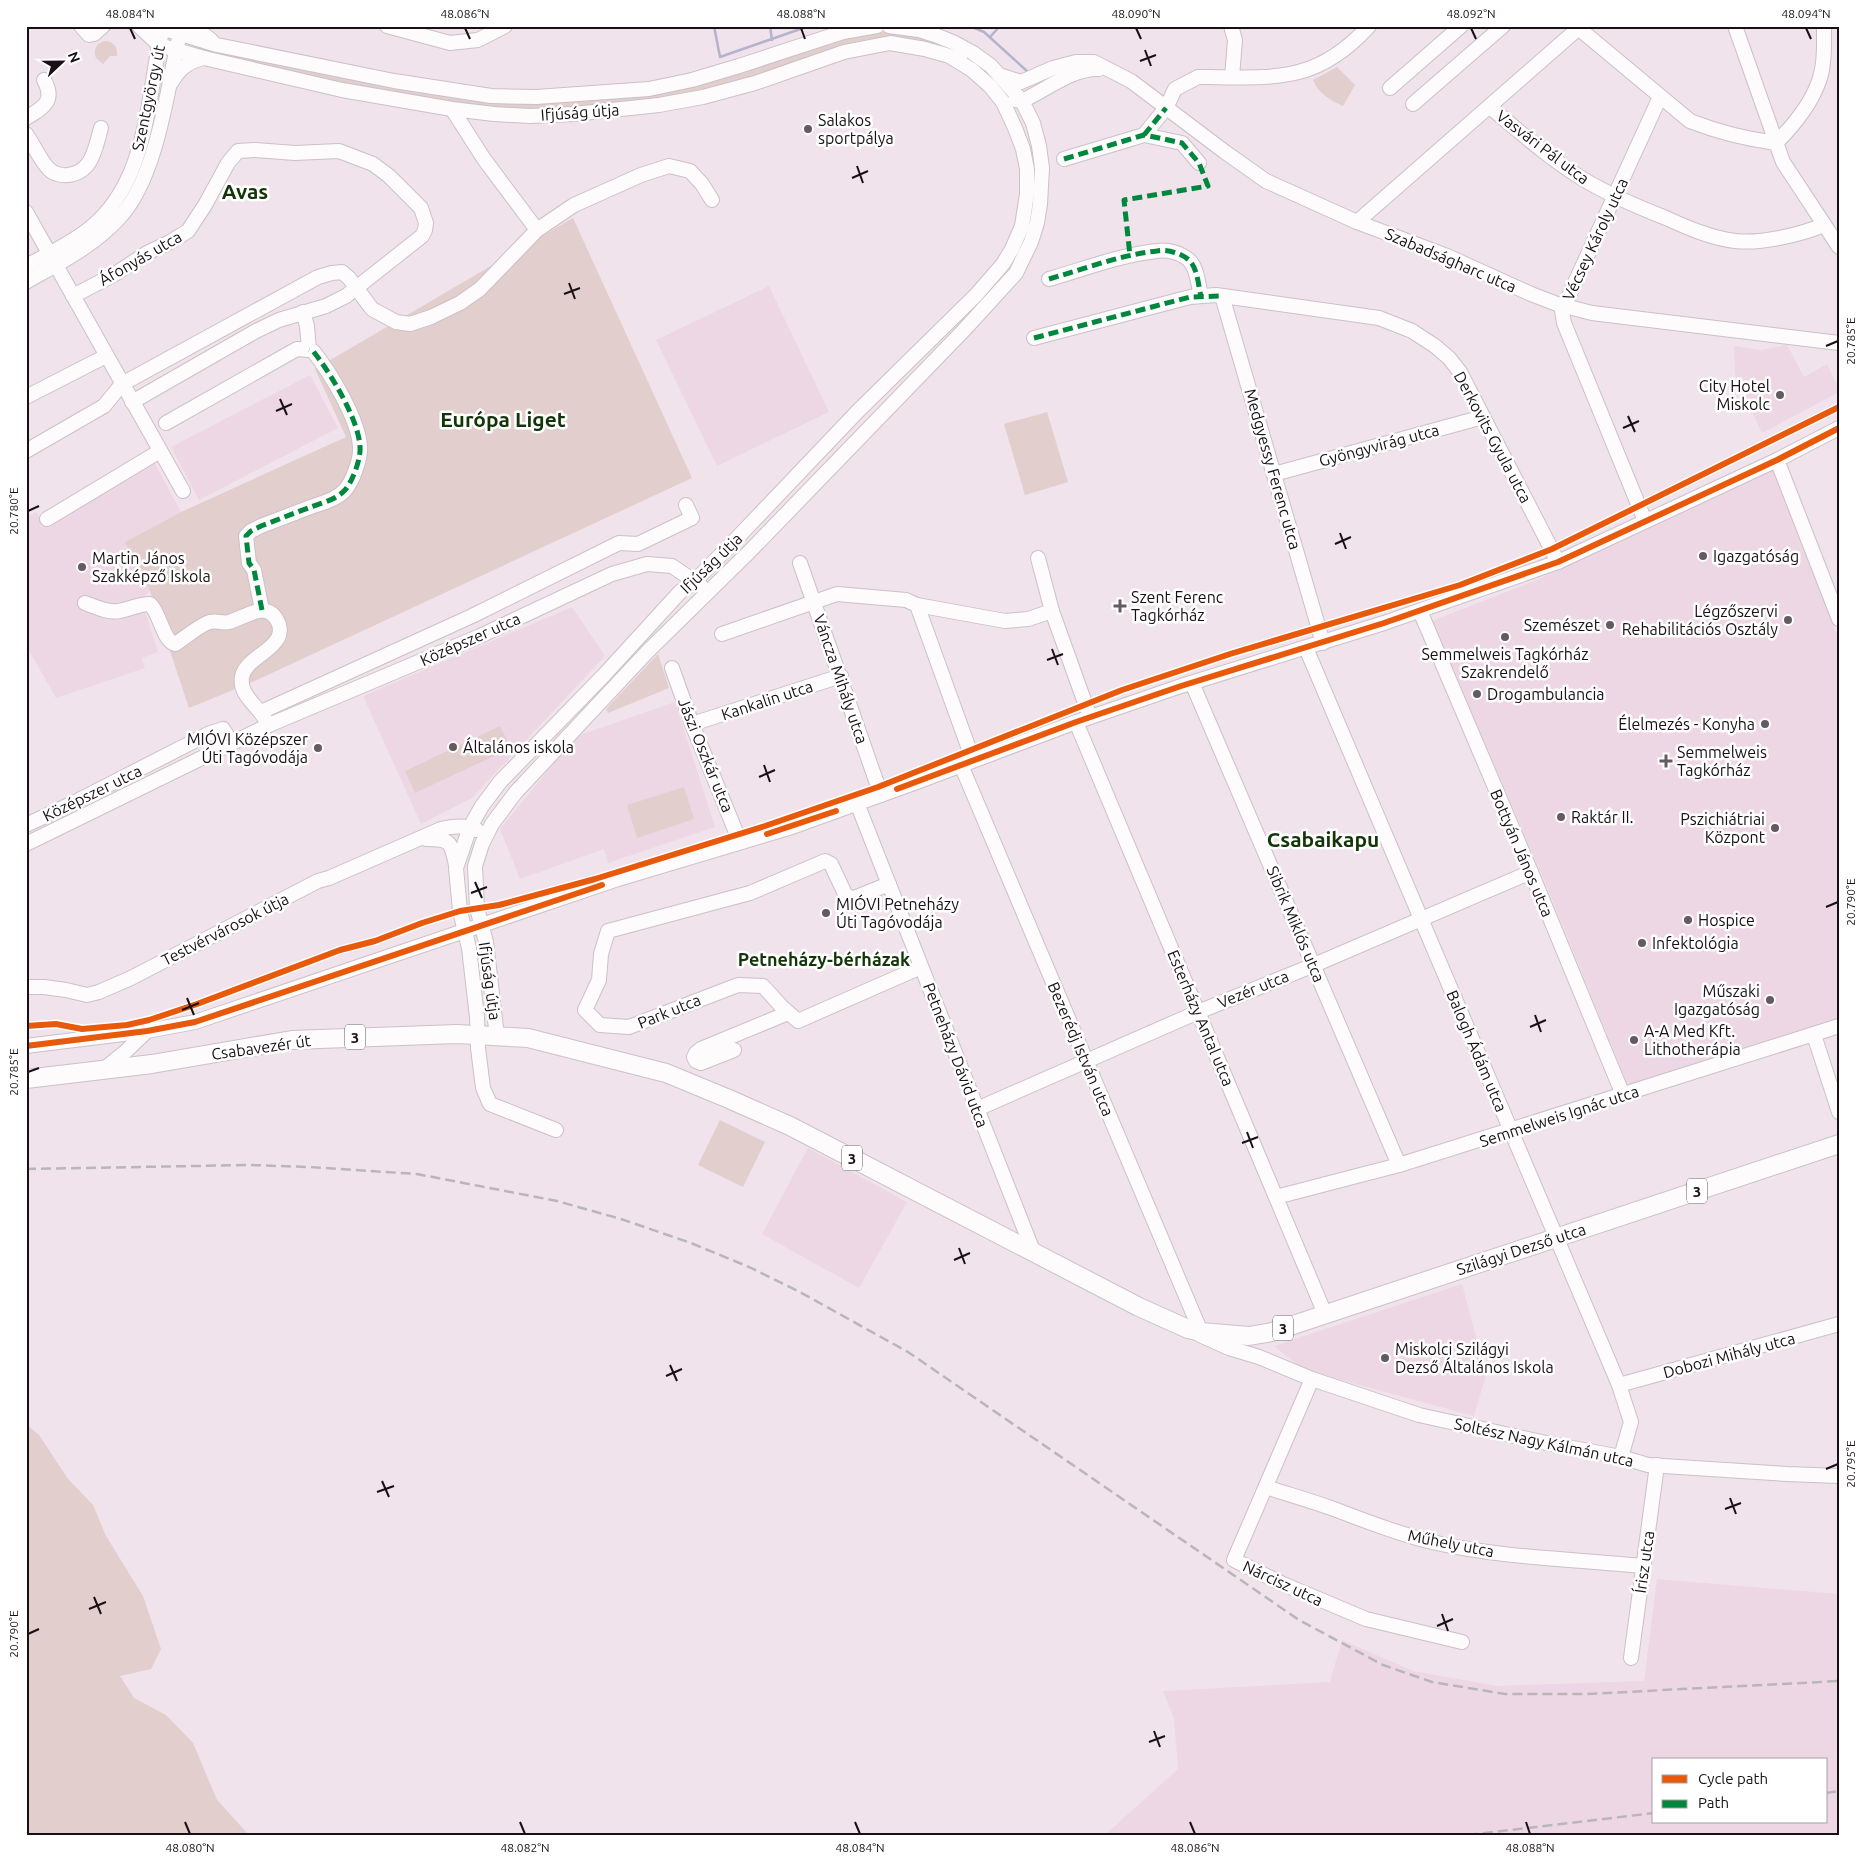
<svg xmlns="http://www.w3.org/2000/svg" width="1865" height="1861" font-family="Ubuntu,sans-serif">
	<rect width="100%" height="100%" fill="#f0e3eb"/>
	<g fill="#edd7e4" fill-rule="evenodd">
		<polygon points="769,286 829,412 717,466 656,340"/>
		<polygon points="1787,345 1804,377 1827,364 1839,389 1839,392 1762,433 1735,374 1734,346 1761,350"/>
		<polygon points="310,375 338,428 199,500 171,447"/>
		<polygon points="154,462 181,512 125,542 150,591 143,598 146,614 158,652 142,658 145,668 56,698 26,645 26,517 36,512 45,525"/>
		<polygon points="1774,469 1839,640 1839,1023 1629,1088 1545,882 1432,621 1532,582"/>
		<polygon points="572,607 605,656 472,798 421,824 363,696"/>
		<polygon points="675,702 715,827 608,863 604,849 520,879 500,829 561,754 580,735"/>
		<polygon points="808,1148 907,1202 859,1288 762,1234"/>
		<polygon points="1462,1284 1486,1375 1474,1416 1304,1370 1274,1346"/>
		<path d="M1657 1579 1839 1594V1835H1105L1178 1769 1174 1719 1163 1691 1330 1682 1342 1640 1413 1671 1497 1686 1644 1681ZM1654 1760H1826V1822H1654Z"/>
	</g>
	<g fill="#e2cecc">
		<path d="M875 32C921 31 967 47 998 82 987 72 975 60 961 55 951 52 939 50 929 47 916 44 901 39 888 38 866 37 844 45 823 52 792 62 761 74 728 83 685 95 639 103 593 107 458 117 325 82 196 49V44L461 96 709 81C765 67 818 44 875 32Z"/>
		<path d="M104 41C113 41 118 47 117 56H110L103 64 96 58C93 50 96 44 104 41Z"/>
		<path d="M1337 67 1355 85 1343 106C1330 100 1319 94 1313 80Z"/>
		<polygon points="573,218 692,478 250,683 189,708 150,591 125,542 181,512 346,437 315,369"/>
		<polygon points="1047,412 1068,482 1025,495 1004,424"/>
		<polygon points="658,654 669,688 608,713 606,709"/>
		<polygon points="500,726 511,748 415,793 405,771"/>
		<polygon points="684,787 694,819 637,838 627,805"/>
		<polygon points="720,1120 765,1142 743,1187 698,1165"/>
		<polygon points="26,1424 39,1435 68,1479 93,1505 106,1536 143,1596 161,1649 151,1669 120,1676 134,1698 166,1715 193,1743 217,1800 249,1835 26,1835"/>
	</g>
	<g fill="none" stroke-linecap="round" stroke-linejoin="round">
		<g stroke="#b3b3ce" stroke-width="2.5">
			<polyline points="714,26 720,57 809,26"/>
			<polyline points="770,26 772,40"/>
			<polyline points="970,26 984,32 1028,72"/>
			<polyline points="990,37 1000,26"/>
		</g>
		<defs>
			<g id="minor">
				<polyline points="81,26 89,35 94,34 103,26"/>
				<polyline points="139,26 159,45"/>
				<polyline points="155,26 217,45 394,81 491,96 536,97 649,89 692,80 739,66 843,32 877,26"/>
				<polyline points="193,26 211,40"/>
				<polyline points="387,26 450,43 478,40 505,26"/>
				<polyline points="1231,26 1235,40 1232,77"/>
				<path d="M1576 26 1690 121C1718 132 1746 139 1776 143"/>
				<polyline points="1735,26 1783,162 1839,247"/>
				<polyline points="159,45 204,58 342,90 452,109 494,114 530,116 574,114 659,105 703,97 755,83 844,52 890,43 925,49 960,59"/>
				<polyline points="1002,76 1021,82 1053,68 1076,62 1094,62 1131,81 1225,152 1266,181 1357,222 1447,256 1531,294 1557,304 1592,313 1839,343"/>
				<path d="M171 83C179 69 188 61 204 58"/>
				<polyline points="1390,88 1461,26"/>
				<path d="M1015 100 1022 101C1046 90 1072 68 1099 69"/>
				<polyline points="1413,104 1503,26"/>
				<path d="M1490 107C1520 132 1550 159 1583 179 1609 195 1638 207 1666 218 1688 228 1711 238 1735 241 1761 244 1799 235 1824 225"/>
				<polyline points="452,109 484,159 537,230"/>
				<path d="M26 118C43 108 56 101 44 80"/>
				<path d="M26 134C32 142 43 165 50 170 54 174 63 176 68 175 93 172 95 148 101 128"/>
				<path d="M1144 135 1166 108 1175 89 1198 77H1208C1277 78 1318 82 1369 26"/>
				<path d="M1776 143C1793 126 1811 104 1819 81 1825 64 1824 44 1824 26"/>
				<polyline points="1064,159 1144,135 1182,143 1199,163"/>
				<polyline points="26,212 183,491"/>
				<polyline points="1357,222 1581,26"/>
				<path d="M26 266C47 255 70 244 89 229 147 184 147 101 161 36"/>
				<path d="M1049 279C1084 269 1120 255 1157 251 1167 249 1181 253 1189 260 1198 269 1198 285 1201 296"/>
				<path d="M26 282C59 263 94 246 120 217 156 178 167 93 178 42"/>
				<polyline points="73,296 115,274 147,253 170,242 188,231 205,205 228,163 238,151 255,150 295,153 339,151 373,164 389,176 421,208 426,223 425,230 422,236 346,296 326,306 279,320 256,331 132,402"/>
				<polyline points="1222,296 1323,643"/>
				<polyline points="1034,338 1190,297 1216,295 1379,318 1412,331 1435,346 1449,358 1460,372 1558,562"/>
				<polyline points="26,397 106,356"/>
				<polyline points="166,423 297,349 309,350 307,326 303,312"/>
				<polyline points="26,451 104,406 122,384 318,277 332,273 342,272 349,278 372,309 396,322 410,324 431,317 460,303 480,289 537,230 574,205 641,175 669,166 690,171 702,184 712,200"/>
				<polyline points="1777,460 1839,619"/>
				<polyline points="1274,474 1483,417"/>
				<polyline points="47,519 160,451"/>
				<polyline points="1645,521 1564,323 1562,311 1660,97"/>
				<polyline points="1038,558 1052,611 1090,717"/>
				<polyline points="800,563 881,795"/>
				<path d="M85 603C96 607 108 613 119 611 130 609 139 604 150 604 160 613 163 641 175 644 186 637 196 628 207 623 215 619 221 624 229 622 244 618 266 600 277 620 280 625 281 632 278 638 270 653 245 660 242 677 239 695 257 705 265 719"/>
				<polyline points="917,605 973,760"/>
				<path d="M262 610 254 570 249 563 246 536 251 531 261 526C277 520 292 514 308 508 320 503 335 501 345 490 353 481 361 458 360 447 359 420 330 372 313 351L309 350"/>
				<polyline points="1420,611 1531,872 1623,1095"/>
				<polyline points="722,634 837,594 906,600 917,605 1005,621 1028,619 1052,611"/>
				<polyline points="1306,648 1619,1385 1631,1422 1621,1457"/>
				<polyline points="672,668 692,724 740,842"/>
				<polyline points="1192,683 1399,1165"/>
				<polyline points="261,712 472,616 619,543 638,544 692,518 686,505"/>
				<polyline points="1076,722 1325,1314"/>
				<polyline points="692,724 841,676"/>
				<polyline points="961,765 1201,1332"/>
				<polyline points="857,803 1033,1251"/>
				<polyline points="26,825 75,802 208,734 223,729 232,743"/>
				<path d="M426 839C450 839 451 841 456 865"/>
				<polyline points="26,844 269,725 480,636 612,574 647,564 672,566 701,586"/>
				<polyline points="889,884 854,898 846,896 831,864 825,861 750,893 608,931 601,954 599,980 585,1010 600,1025 629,1027 738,985 763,986 782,1007 798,1021 921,967"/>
				<path d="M26 987H44L66 990 87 995 99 992 131 978 318 881 329 878 441 829C453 826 465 825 477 830"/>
				<polyline points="1814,1035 1839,1112"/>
				<polyline points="497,1037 486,942 477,908 475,866 482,844 492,824 516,792 648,651 749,552 964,330 1016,273 1031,242 1037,223 1040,204 1042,168 1039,146 1033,123 1022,101 991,66 973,53 955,43 935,35 919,30 889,26"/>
				<polyline points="26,1046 147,1031 195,1022 618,879 792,827 917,782 1076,722 1181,686 1384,623 1558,562 1777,460 1839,428"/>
				<polyline points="734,1050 701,1063 696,1061 694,1057 696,1053 701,1049 788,1013"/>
				<polyline points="103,1070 124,1053 147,1031"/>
				<polyline points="977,1109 1198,1012 1314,965 1531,872"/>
				<polyline points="556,1130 490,1104 483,1088 478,1048 477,1017 469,948 460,911 456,868 470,827 482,806 500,782 605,674 680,592 695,581 738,537 857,412 976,295 1003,264 1012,249 1022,226 1027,194 1027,169 1023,149 1015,128 1003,102 990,86 972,70 951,57"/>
				<polyline points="1276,1197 1399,1165 1839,1026"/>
				<polyline points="1200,1335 1229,1348 1259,1357 1312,1379 1419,1415 1546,1443 1621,1457 1648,1465 1787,1474 1839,1476"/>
				<polyline points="1312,1379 1234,1560 1283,1584 1366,1619 1462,1642"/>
				<polyline points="1619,1385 1839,1324"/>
				<path d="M1266 1487C1287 1494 1309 1500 1331 1508 1364 1520 1397 1534 1432 1542 1501 1558 1573 1559 1643 1566"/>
				<polyline points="1631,1658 1657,1465"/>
			</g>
			<polyline id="major" points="26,1079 152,1064 292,1040 457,1034 528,1038 666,1073 729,1099 790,1126 1139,1307 1188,1329 1201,1332 1249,1336 1272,1332 1839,1144"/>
		</defs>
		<use href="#minor" stroke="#cbc1c7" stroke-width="16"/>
		<use href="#major" stroke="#cbc1c7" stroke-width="20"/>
		<use href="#minor" stroke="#fdfbfc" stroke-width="14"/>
		<use href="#major" stroke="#fdfbfc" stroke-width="18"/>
		<g stroke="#bab6b8" stroke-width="2.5" stroke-dasharray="10 5" stroke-linecap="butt">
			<polyline points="26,1169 250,1165 309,1167 417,1174 557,1201 621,1219 691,1243 749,1267 798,1291 908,1352 1299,1620 1383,1665 1432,1682 1505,1694 1587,1694 1839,1681"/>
			<polyline points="1826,1793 1839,1791"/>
			<polyline points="1468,1835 1654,1813"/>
		</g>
		<g stroke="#00873e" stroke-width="5" stroke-dasharray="10 5" stroke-linecap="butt">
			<polyline points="1144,135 1166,108"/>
			<polyline points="1064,159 1144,135 1159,138 1182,143 1199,163 1208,186 1124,200 1130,256"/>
			<path d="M1049 279C1084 269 1120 255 1157 251 1167 249 1181 253 1189 260 1198 269 1198 285 1201 296"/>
			<polyline points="1034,338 1190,297 1222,296"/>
			<path d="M262 610 254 570 249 563 246 536 251 531 261 526C277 520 292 514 308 508 320 503 335 501 345 490 353 481 361 458 360 447 359 420 330 372 313 351L309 350"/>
		</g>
		<defs>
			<g id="cycleway">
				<polyline points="897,789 1076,722 1181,686 1384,623 1558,562 1777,460 1839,428"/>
				<polyline points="767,834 836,811"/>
				<polyline points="26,1026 56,1024 82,1029 127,1025 149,1020 197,1004 340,950 375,941 422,923 460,911 499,905 595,879 765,826 878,787 1122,690 1230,654 1460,585 1552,549 1839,407"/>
				<polyline points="26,1046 147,1031 195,1022 602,885"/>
			</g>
		</defs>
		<use href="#cycleway" stroke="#fff" stroke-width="9"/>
		<use href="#cycleway" stroke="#e8590c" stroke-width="6"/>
	</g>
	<path fill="none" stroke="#181015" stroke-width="2" d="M130 28 135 39M465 28 470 39M801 28 805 39M1136 28 1141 39M1471 28 1476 39M1806 28 1811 39M1145 50 1151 66M1140 61 1156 55M857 166 863 183M852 178 868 171M569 283 575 299M564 294 580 288M1826 346 1838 341M280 399 287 415M276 411 292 404M1628 416 1635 432M1623 428 1639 421M28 511 39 506M1340 533 1346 549M1335 544 1351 537M1052 649 1058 665M1047 660 1063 654M764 765 770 782M759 777 775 770M475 882 482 898M471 893 487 887M1826 907 1838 902M187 998 194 1015M182 1010 199 1003M1535 1015 1541 1032M1530 1027 1546 1020M28 1072 39 1068M1247 1132 1253 1148M1242 1143 1258 1137M959 1248 965 1264M954 1260 970 1253M670 1365 677 1381M666 1376 682 1369M1826 1469 1838 1464M382 1481 389 1497M377 1492 394 1486M1730 1498 1736 1514M1725 1509 1741 1503M94 1597 101 1614M89 1609 106 1602M1442 1614 1448 1631M1437 1626 1453 1619M28 1634 39 1629M1154 1731 1160 1747M1149 1742 1165 1736M185 1822 190 1834M520 1822 525 1834M855 1822 860 1834M1190 1822 1195 1834M1526 1822 1530 1834"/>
	<g fill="#645a60" stroke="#fff" stroke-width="2">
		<circle cx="808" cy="129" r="5"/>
		<circle cx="1780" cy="395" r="5"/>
		<circle cx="1703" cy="556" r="5"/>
		<circle cx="82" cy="567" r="5"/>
		<path d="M1117.5 598.5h5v5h5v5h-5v5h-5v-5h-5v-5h5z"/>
		<circle cx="1788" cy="620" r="5"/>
		<circle cx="1610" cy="625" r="5"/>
		<circle cx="1505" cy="637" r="5"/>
		<circle cx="1477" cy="694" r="5"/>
		<circle cx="1765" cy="724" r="5"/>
		<circle cx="453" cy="747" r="5"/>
		<circle cx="318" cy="748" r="5"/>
		<path d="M1663.5 753.5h5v5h5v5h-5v5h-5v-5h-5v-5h5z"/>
		<circle cx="1561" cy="817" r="5"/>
		<circle cx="1775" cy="828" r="5"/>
		<circle cx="826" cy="913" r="5"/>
		<circle cx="1688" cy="920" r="5"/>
		<circle cx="1642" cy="943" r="5"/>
		<circle cx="1770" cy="1000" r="5"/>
		<circle cx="1634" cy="1040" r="5"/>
		<circle cx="1385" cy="1358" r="5"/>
	</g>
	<g text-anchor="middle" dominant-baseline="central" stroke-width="5" stroke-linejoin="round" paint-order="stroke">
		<g fill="#fff" stroke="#5d585b" stroke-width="1">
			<rect x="345" y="1024.5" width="20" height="25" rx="4"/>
			<rect x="842" y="1145.5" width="20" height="25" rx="4"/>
			<rect x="1687" y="1178.5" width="20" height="25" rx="4"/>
			<rect x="1273" y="1315.5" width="20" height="25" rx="4"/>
		</g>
		<g font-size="15" font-weight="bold" fill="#181015">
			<text x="355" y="1037">3</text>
			<text x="852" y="1158">3</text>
			<text x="1697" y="1191">3</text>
			<text x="1283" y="1328">3</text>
		</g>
		<g font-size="16" fill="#181015" stroke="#fff">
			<text transform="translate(148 98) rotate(-78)">Szentgyörgy út</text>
			<text transform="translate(580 112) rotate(-4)">Ifjúság útja</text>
			<text transform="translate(1543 147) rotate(37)">Vasvári Pál utca</text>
			<text transform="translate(1595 239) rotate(-65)">Vécsey Károly utca</text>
			<text transform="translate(140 258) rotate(-30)">Áfonyás utca</text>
			<text transform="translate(1451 260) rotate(23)">Szabadságharc utca</text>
			<text transform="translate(1493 437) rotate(62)">Derkovits Gyula utca</text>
			<text transform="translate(1379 445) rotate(-15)">Gyöngyvirág utca</text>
			<text transform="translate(1273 469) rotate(74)">Medgyessy Ferenc utca</text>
			<text transform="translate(711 563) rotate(-44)">Ifjúság útja</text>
			<text transform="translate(470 639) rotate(-24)">Középszer utca</text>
			<text transform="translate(841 679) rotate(71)">Váncza Mihály utca</text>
			<text transform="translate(767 700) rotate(-18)">Kankalin utca</text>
			<text transform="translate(706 755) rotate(68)">Jászi Oszkár utca</text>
			<text transform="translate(92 793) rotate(-26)">Középszer utca</text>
			<text transform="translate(1522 853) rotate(67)">Bottyán János utca</text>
			<text transform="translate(1296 924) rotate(67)">Sibrik Miklós utca</text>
			<text transform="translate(225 929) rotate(-27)">Testvérvárosok útja</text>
			<text transform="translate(490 981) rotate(82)">Ifjúság útja</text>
			<text transform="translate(1253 989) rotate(-22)">Vezér utca</text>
			<text transform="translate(669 1011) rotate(-22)">Park utca</text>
			<text transform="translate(1201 1018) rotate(67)">Esterházy Antal utca</text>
			<text transform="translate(261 1047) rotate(-8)">Csabavezér út</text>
			<text transform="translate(1081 1049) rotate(67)">Bezerédj István utca</text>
			<text transform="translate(1477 1051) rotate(67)">Balogh Ádám utca</text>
			<text transform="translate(956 1055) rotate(69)">Petneházy Dávid utca</text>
			<text transform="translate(1559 1116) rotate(-18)">Semmelweis Ignác utca</text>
			<text transform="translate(1521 1249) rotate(-18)">Szilágyi Dezső utca</text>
			<text transform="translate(1729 1355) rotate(-15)">Dobozi Mihály utca</text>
			<text transform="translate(1544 1442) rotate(12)">Soltész Nagy Kálmán utca</text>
			<text transform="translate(1451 1543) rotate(11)">Műhely utca</text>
			<text transform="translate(1644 1562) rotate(-82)">Írisz utca</text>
			<text transform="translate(1283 1583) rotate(25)">Nárcisz utca</text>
		</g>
		<g font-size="16" fill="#181015" stroke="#fff" text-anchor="start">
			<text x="818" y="120">Salakos<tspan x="818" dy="18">sportpálya</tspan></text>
			<text x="1770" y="386" text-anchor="end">City Hotel<tspan x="1770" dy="18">Miskolc</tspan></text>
			<text x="1713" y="556">Igazgatóság</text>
			<text x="92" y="558">Martin János<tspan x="92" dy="18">Szakképző Iskola</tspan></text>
			<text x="1131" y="597">Szent Ferenc<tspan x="1131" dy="18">Tagkórház</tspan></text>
			<text x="1778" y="611" text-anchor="end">Légzőszervi<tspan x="1778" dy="18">Rehabilitációs Osztály</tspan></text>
			<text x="1600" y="625" text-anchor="end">Szemészet</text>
			<text x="1505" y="654" text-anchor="middle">Semmelweis Tagkórház<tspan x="1505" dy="18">Szakrendelő</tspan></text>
			<text x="1487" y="694">Drogambulancia</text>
			<text x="1755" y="724" text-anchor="end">Élelmezés - Konyha</text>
			<text x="308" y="739" text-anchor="end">MIÓVI Középszer<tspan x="308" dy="18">Úti Tagóvodája</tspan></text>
			<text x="463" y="747">Általános iskola</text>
			<text x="1677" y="752">Semmelweis<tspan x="1677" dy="18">Tagkórház</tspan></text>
			<text x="1571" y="817">Raktár II.</text>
			<text x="1765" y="819" text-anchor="end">Pszichiátriai<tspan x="1765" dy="18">Központ</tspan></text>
			<text x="836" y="904">MIÓVI Petneházy<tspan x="836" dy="18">Úti Tagóvodája</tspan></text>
			<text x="1698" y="920">Hospice</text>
			<text x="1652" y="943">Infektológia</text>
			<text x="1760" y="991" text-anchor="end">Műszaki<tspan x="1760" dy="18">Igazgatóság</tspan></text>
			<text x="1644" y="1031">A-A Med Kft.<tspan x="1644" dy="18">Lithotherápia</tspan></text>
			<text x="1395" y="1349">Miskolci Szilágyi<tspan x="1395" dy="18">Dezső Általános Iskola</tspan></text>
		</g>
		<g font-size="18" font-weight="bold" fill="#133509" stroke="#fff">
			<text x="824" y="959">Petneházy-bérházak</text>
		</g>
		<g font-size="21" font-weight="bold" fill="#133509" stroke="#fff">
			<text x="245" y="191">Avas</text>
			<text x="503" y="419">Európa Liget</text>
			<text x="1323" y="839">Csabaikapu</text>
		</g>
	</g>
	<rect width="1865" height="1861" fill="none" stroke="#ffffff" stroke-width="55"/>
	<rect x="1652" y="1758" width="175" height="65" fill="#ffffff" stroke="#a39fa1"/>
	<rect x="1662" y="1775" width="25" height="8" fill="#e8590c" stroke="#a39fa1"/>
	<text x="1698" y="1784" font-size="15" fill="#181015">Cycle path</text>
	<rect x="1662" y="1800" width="25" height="8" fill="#00873e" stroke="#a39fa1"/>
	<text x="1698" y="1808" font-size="15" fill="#181015">Path</text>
	<g transform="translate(62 62) rotate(68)" stroke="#ffffff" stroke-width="4" paint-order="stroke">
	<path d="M0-4L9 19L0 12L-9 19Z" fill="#181015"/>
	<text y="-8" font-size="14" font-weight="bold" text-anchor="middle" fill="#181015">N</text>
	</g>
	<rect x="28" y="28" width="1810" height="1806" fill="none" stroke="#181015" stroke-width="2"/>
	<g font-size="12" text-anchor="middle" fill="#181015">
		<text x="130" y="18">48.084°N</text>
		<text x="465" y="18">48.086°N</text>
		<text x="801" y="18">48.088°N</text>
		<text x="1136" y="18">48.090°N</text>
		<text x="1471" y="18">48.092°N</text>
		<text x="1806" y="18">48.094°N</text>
		<text transform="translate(1851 341) rotate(-90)" y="4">20.785°E</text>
		<text transform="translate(14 511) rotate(-90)" y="4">20.780°E</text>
		<text transform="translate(1851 902) rotate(-90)" y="4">20.790°E</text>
		<text transform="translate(14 1072) rotate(-90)" y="4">20.785°E</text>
		<text transform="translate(1851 1464) rotate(-90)" y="4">20.795°E</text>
		<text transform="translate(14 1634) rotate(-90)" y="4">20.790°E</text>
		<text x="190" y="1852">48.080°N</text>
		<text x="525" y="1852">48.082°N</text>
		<text x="860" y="1852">48.084°N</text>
		<text x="1195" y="1852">48.086°N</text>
		<text x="1530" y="1852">48.088°N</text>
	</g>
</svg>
